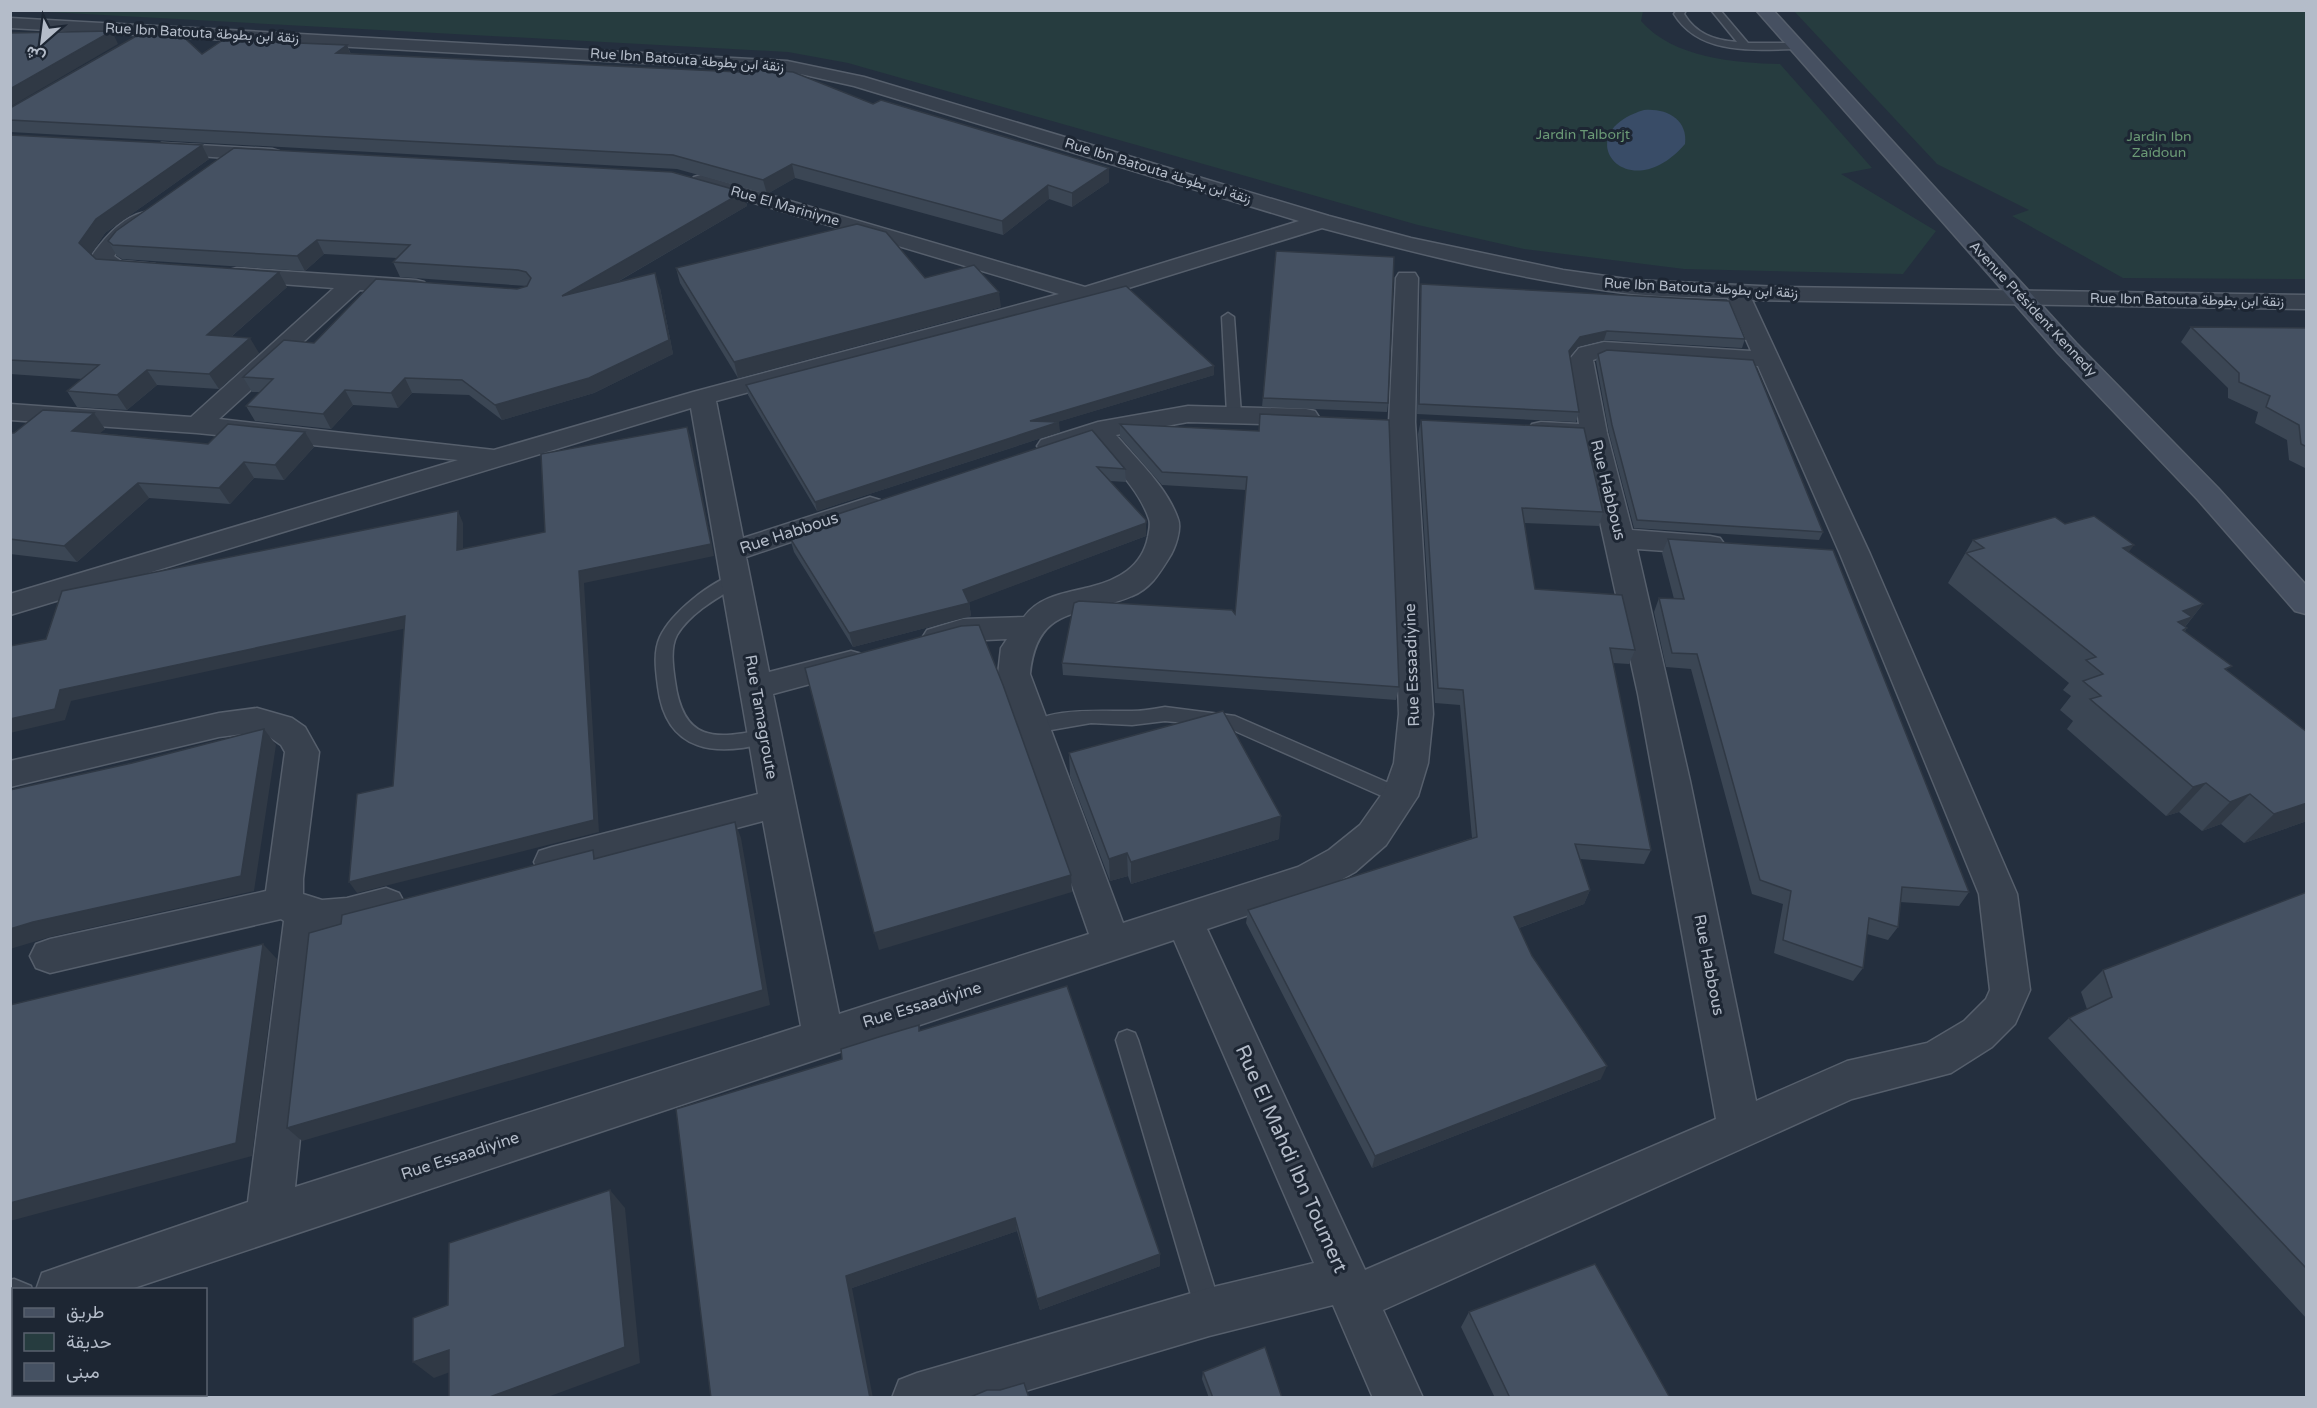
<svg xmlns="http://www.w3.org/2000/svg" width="2317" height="1408" font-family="'Varela Round',Vazirmatn,sans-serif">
	<rect width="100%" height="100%" fill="#242f3e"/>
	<g fill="#263c3f">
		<path d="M11 10 1643 11 1641 21C1673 58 1735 63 1780 64L1872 168 1841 174 1936 231 1903 274 1684 269 1524 249 1418 225 848 63 788 52Z"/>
		<polygon points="1794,11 2306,11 2306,279 2123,278 2012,216 2029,210 1937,164"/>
	</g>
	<path fill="#394c67" d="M1644 110C1666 108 1688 119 1685 144 1627 211 1566 133 1644 110Z"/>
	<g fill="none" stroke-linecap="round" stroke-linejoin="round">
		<defs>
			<g id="lane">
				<path d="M1677 10H1686L1684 14C1696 34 1714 40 1737 42L1711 10H1720L1748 43H1795L1800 46 1795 49C1752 50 1699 55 1674 14Z"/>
				<polygon points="1228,313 1234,317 1241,414 1234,418 1227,414 1222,317"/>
				<path d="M736 574 744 579 742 583C719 597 691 612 677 635 670 648 673 667 675 681 683 742 714 740 765 729L772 731 774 736 772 741C717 758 666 753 658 687 656 671 653 652 660 637 671 613 711 581 736 574Z"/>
				<path d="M1165 707 1235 716 1407 791 1410 796 1407 801 1400 803 1393 801 1226 727 1165 721 1132 725 1091 723 1051 730 1034 738 1028 736 1025 731C1039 705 1107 712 1132 711 1143 711 1154 709 1165 707Z"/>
				<polygon points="1127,1030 1135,1033 1138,1040 1222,1312 1218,1321 1209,1325 1200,1321 1196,1312 1116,1040 1119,1033"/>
				<rect x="107" y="1394" width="27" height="4"/>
			</g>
			<g id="street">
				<path d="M10 18 787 61 864 77 1329 216 1411 238 1563 270 1634 280 1782 287 2306 295V309L1752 300 1870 554 2017 894 2030 990 2015 1024 1992 1047 1951 1073 1852 1099 1383 1310 1423 1398H1373L1333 1305 1209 1336 1002 1398H892L899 1380 917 1373 1209 1288 1314 1263 1174 940 128 1290H36L42 1273 59 1267 248 1202 284 921 281 919 50 973 36 968 30 956 36 944 50 939 266 891 285 752 281 745 268 736 257 732 219 737 10 787V761L219 713 257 708 292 718 305 727 319 752 303 879V894L322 900 347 898 386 888 399 893 405 904 399 915C374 924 348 933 321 932L295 1187 801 1026 763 821 552 877 539 873 534 862 539 851 552 847 758 794 691 408 10 615V594L458 460 197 433 10 420V404L191 417 334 288 229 280 226 275 229 270 237 268 416 280 424 282 428 287 424 292 416 294 360 290 219 419 494 450 693 392 1059 294 694 185 691 181 694 177 701 175 1085 287 1299 221 854 86 787 71 10 28ZM1322 228C1423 255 1527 281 1632 294 1664 297 1696 297 1728 298L1751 351 1604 342 1579 348 1569 360 1579 424 1541 422 1532 424 1528 430 1532 436 1582 440 1638 694 1716 1119 1365 1270 1207 929 1323 890 1355 872 1386 845 1418 796 1428 763 1433 714 1415 422 1418 278 1415 273H1399L1396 278 1389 422 1399 714 1394 763 1384 791 1360 825 1329 850 1298 867 1123 923 1030 674C1037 603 1082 618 1132 596 1150 589 1159 574 1169 558 1175 549 1182 529 1178 519 1167 487 1137 460 1116 435L1188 422 1306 425 1315 423 1319 417 1315 411 1306 409 1188 406 1098 422 1041 440 1037 446 1041 452 1050 454 1093 441C1112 464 1139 489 1149 519 1151 524 1149 531 1148 537 1142 567 1118 580 1090 587 1066 593 1039 596 1024 617L963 619 927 630 922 638 927 646 938 649 964 641 1007 639 1001 648 998 674 1089 934 839 1014 773 694 862 670 867 662 862 654 851 651 769 672 746 557 880 512 884 506 880 500 870 497 743 538 716 401 1093 299ZM1604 356 1758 366 1840 554 1979 894 1990 990 1986 999 1964 1021 1927 1043 1847 1061 1756 1101 1690 781 1637 549 1710 554 1720 552 1725 545 1720 538 1710 536 1632 530 1607 433 1593 360Z"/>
				<polygon points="162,143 272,149 279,151 282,155 279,159 272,161 155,153 152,149 155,145"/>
				<path d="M145 212 153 213 156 218 123 244 114 256 121 261 155 264 158 269 155 274C134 279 104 276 91 257 104 238 122 217 145 212Z"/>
				<polygon points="14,1279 31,1286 32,1290 14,1290 14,1327 10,1328 10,1280"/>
			</g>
			<polygon id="secondary" points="1756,10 1773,10 2076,343 2218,488 2306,585 2306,614 2295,611 2198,500 2058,353"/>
		</defs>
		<use href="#lane" stroke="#565f6c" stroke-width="3"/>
		<use href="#street" stroke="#565f6c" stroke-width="3"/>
		<use href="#secondary" stroke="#565f6c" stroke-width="3"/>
		<use href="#lane" fill="#38414e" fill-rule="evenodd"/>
		<use href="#street" fill="#38414e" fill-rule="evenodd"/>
		<use href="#secondary" fill="#465061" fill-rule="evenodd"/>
	</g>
	<g fill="#3b4654">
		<polygon points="347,45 351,54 873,104 1109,182 1072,207 1049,199 1003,235 795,178 767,194 677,169 10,132 10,108 202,54"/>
		<polygon points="10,135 202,145 209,159 105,233 91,254 96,259 287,287 231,337 259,353 219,389 157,385 127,410 77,407 67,391 82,379 10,374"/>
		<polygon points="743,192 747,206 614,284 660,288 673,354 594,393 502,420 469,395 412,393 398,408 353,405 331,429 255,421 246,406 260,392 252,392 243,377 314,343 527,286 400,277 393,262 397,258 324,254 305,271 122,259 117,256 108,241"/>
		<polygon points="1276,251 1388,403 1387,412 1262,407"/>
		<polygon points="676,268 925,278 1001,307 738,378 680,283"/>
		<polygon points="1421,284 1745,339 1742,348 1604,340 1577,347 1570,356 1579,412 1576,422 1417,414 1420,293"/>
		<polygon points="2191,327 2307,328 2307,469 2289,460 2287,440 2255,423 2258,412 2228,398 2228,388 2181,342"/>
		<polygon points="1598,354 1823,532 1819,540 1634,528 1609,433 1596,361"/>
		<polygon points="1214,375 1057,422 1060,432 817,511 748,395 746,385"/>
		<polygon points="94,413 105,429 99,433 208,444 314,447 284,480 254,478 230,504 149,498 77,562 10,554 10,433 14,433"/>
		<polygon points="1421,420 1603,512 1599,526 1524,523 1535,589 1635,650 1629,664 1613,663 1651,850 1644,864 1580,859 1590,890 1584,904 1519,928 1532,956 1601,1079 1372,1168 1246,923 1248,910 1472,838 1460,705 1435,703 1418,434"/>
		<polygon points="1120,424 1259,431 1399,687 1396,700 1063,675 1062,663 1235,614 1246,490 1162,485 1120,437"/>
		<polygon points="1092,430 1125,469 1126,482 1110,481 1146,520 1146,536 969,602 971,616 853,647 794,552 790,538 828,525 826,518"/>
		<polygon points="2065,524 2129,552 2203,604 2185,627 2187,628 2185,631 2228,671 2307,732 2307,821 2244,843 2221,824 2202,831 2179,812 2166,816 2067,729 2073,721 2060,710 2071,696 2063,690 2069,683 1948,583 1973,540"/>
		<polygon points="1668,539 1969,892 1959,906 1900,902 1898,927 1888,940 1867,934 1863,968 1853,981 1774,953 1783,904 1752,894 1691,669 1666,667 1654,612 1659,598 1674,599 1662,553"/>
		<polygon points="1069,753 1279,839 1131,884 1128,876 1110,881 1070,776"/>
		<polygon points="2307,892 2307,1319 2048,1038 2069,1018 2087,1009 2081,992 2103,970"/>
		<polygon points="919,1025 920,1030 1160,1266 1040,1310 1017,1231 852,1288 711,1398 842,1059"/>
		<polygon points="1469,1312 1670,1398 1495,1398 1461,1327"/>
		<polygon points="1203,1372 1282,1398 1209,1398 1202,1379"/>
	</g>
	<g fill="#303945">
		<polygon points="112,31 118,44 10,107 10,89"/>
		<polygon points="347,45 352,58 336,53"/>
		<polygon points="202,145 209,159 105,233 89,257 79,243 96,219"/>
		<polygon points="792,164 795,178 767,194 763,180"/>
		<polygon points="1109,168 1109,182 1072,207 1072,193"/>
		<polygon points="1048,185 1049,199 1003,235 1002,221"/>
		<polygon points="743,192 747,206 567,311 562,296"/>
		<polygon points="317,240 324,254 305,271 297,256"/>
		<polygon points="279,272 287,287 216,350 207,335"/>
		<polygon points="655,273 660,288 673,354 594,393 502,420 495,405"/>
		<polygon points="999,292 1001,307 738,378 734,362"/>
		<polygon points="1607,331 1604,340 1577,347 1567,360 1569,351 1580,337"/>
		<polygon points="250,338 259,353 219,389 209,374"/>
		<polygon points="1214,366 1214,375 1031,430 1030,421"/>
		<polygon points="147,370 157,385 127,410 117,395"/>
		<polygon points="405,378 412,393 398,408 391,393"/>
		<polygon points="345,390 353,405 331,429 323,414"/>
		<polygon points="94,413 105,429 84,447 72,431"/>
		<polygon points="1059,422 1060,432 817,511 815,502"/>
		<polygon points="687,427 691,438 714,556 584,583 599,832 357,893 349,882"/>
		<polygon points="305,432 314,447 284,480 275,465"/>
		<polygon points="244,462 254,478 230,504 219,488"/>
		<polygon points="138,483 149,498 77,562 64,546"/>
		<polygon points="458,511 463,523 463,562 457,550"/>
		<polygon points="1146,520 1146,536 965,604 963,590"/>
		<polygon points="2134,545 2113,574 2123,548"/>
		<polygon points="969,603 971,616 853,647 849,633"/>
		<polygon points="2203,604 2179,634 2168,647 2183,611"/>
		<polygon points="405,616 412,627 71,701 65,720 10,733 10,719 60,690"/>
		<polygon points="264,729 276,745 254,891 50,937 10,949 10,929"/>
		<polygon points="2206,783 2179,812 2166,816 2193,787"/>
		<polygon points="2250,794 2221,824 2202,831 2230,802"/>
		<polygon points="2307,803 2307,821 2244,843 2274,814"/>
		<polygon points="1281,816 1279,839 1131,884 1131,862"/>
		<polygon points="735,822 741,838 770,1005 302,1141 287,1128"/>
		<polygon points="1127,853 1128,876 1110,881 1109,859"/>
		<polygon points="1071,875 1072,892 879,950 874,933"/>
		<polygon points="1590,890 1584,904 1510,931 1514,917"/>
		<polygon points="263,944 277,959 252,1156 10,1221 10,1203"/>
		<polygon points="1607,1066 1601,1079 1372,1168 1375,1156"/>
		<polygon points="610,1190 625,1208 640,1363 545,1398 487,1398"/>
		<polygon points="1015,1218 1017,1231 852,1288 873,1398 870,1398 846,1276"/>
		<polygon points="1160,1254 1160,1266 1040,1310 1037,1299"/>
		<polygon points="449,1350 469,1365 434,1378 413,1362"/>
	</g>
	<g fill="#455162" stroke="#303945" stroke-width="1.5">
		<polygon points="176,30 202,54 223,40 347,45 336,53 739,72 744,68 793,72 873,104 881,100 1109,168 1072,193 1048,185 1002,221 792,164 763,180 673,155 10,120 10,108 145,31"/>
		<polygon points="112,31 10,89 10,33"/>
		<polygon points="10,135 202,145 96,219 79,243 96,259 279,272 207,335 250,338 209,374 147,370 117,395 67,391 99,365 10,360"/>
		<polygon points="234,148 672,172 743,192 562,296 655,273 669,340 589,378 495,405 462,380 405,378 391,393 345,390 323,414 246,406 273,379 243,377 284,340 314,343 376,279 517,289 527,286 531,278 526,272 518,270 393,262 410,245 317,240 297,256 113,245 108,241 116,231"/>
		<polygon points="857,224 886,232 925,278 974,265 999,292 734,362 676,268"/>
		<polygon points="1276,251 1394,257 1388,403 1263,398"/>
		<polygon points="1421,284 1729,301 1745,339 1607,331 1580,337 1569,351 1579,412 1419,404"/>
		<polygon points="1126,286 1214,366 1030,421 1059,422 815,502 746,385"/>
		<polygon points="2191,327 2307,328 2307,447 2301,444 2299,425 2266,407 2270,396 2239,382 2239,373"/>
		<polygon points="1607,350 1753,360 1823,532 1637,520 1612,425 1598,354"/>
		<polygon points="43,410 94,413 72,431 208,444 228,424 305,432 275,465 244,462 219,488 138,483 64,546 10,539 10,433 14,433"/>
		<polygon points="1260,414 1389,420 1399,687 1062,663 1074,603 1079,601 1232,610 1235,614 1247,477 1162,472 1120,424 1259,431"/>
		<polygon points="1421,420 1584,428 1603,512 1522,508 1529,553 1535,589 1622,595 1635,650 1610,648 1651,850 1575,844 1590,890 1514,917 1532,956 1607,1066 1375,1156 1248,910 1477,837 1463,690 1438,688"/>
		<polygon points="687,427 711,544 579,571 594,820 349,882 357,794 393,786 405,616 60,690 55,709 10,719 10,646 46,639 62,591 458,511 457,550 545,532 541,454"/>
		<polygon points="1092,430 1125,469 1097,467 1146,520 1146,523 963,590 969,603 849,633 790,538 830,525 826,518"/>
		<polygon points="2094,516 2134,545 2123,548 2203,604 2183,611 2192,617 2178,622 2187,628 2183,630 2232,666 2225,669 2307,732 2307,803 2274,814 2250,794 2230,802 2206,783 2193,787 2090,699 2101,696 2083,681 2103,674 2086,660 2096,657 1966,553 1984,548 1973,540 2055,517 2065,524"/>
		<polygon points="1668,539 1833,550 1969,892 1902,887 1898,927 1869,918 1863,968 1783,940 1791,891 1760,880 1697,654 1672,653 1659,598 1684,599"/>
		<polygon points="979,625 1003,685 1071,875 874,933 805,668 961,626"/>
		<polygon points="1223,711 1281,816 1131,862 1127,853 1109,859 1069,753"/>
		<polygon points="264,729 241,876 33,922 10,929 10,790 132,763"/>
		<polygon points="735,822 763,990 287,1128 309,933 341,924 342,915 593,850 594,859"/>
		<polygon points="2307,892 2307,1269 2069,1018 2112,997 2103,970"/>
		<polygon points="263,944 236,1143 10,1203 10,1005"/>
		<polygon points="1067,986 1160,1254 1037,1299 1015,1218 846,1276 870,1398 711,1398 676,1109 842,1059 841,1049 882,1036 919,1025 919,1031"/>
		<polygon points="610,1190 625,1347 487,1398 449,1398 449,1350 413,1362 413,1318 448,1305 449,1243"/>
		<polygon points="1595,1264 1670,1398 1510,1398 1469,1312"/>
		<polygon points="1265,1347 1282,1398 1213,1398 1203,1372"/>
		<polygon points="1024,1383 1029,1398 968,1398 987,1390 1000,1390"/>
	</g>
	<g text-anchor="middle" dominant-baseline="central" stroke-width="6" stroke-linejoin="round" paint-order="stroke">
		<g font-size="14" fill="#b4bcc9" stroke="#1d2633">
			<text transform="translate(202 33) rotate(3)">Rue Ibn Batouta زنقة ابن بطوطة</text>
			<text transform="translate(687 60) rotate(4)">Rue Ibn Batouta زنقة ابن بطوطة</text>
			<text transform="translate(1158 171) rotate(17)">Rue Ibn Batouta زنقة ابن بطوطة</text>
			<text transform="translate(785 206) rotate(16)">Rue El Mariniyne</text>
			<text transform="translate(1701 288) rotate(3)">Rue Ibn Batouta زنقة ابن بطوطة</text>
			<text transform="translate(2187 300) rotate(1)">Rue Ibn Batouta زنقة ابن بطوطة</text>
			<text transform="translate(2033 309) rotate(47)">Avenue Président Kennedy</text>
		</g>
		<g font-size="14" fill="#6b9a76" stroke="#1d2633">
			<text x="1583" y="134">Jardin Talborjt</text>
			<text x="2159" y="136">Jardin Ibn<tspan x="2159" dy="16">Zaïdoun</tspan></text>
		</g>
		<g font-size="16" fill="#b4bcc9" stroke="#1d2633">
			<text transform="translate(1608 490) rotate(76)">Rue Habbous</text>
			<text transform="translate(789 533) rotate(-18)">Rue Habbous</text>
			<text transform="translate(1412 665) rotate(-92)">Rue Essaadiyine</text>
			<text transform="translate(761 717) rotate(80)">Rue Tamagroute</text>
			<text transform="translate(1709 965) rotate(79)">Rue Habbous</text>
			<text transform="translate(922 1005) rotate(-17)">Rue Essaadiyine</text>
			<text transform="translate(460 1156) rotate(-18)">Rue Essaadiyine</text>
		</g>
		<g font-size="20" fill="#b4bcc9" stroke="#1d2633">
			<text transform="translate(1291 1159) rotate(66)">Rue El Mahdi Ibn Toumert</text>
		</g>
	</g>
	<rect width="2317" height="1408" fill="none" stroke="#b4bcc9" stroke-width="24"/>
	<rect x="12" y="1288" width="195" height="108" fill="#1d2633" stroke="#59626f" stroke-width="1.5"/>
	<rect x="24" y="1308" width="30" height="9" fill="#465061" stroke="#59626f" stroke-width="1.5"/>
	<text x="66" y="1318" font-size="18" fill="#b4bcc9">طريق</text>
	<rect x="24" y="1333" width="30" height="18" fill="#263c3f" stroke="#59626f" stroke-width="1.5"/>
	<text x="66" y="1348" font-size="18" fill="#b4bcc9">حديقة</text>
	<rect x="24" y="1363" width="30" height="18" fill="#455162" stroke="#59626f" stroke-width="1.5"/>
	<text x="66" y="1378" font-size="18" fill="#b4bcc9">مبنى</text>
	<g transform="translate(42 42) rotate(208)" stroke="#1d2633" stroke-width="4.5" paint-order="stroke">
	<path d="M0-4.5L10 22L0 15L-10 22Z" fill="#b4bcc9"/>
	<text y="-9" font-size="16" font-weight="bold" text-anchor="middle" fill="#b4bcc9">ش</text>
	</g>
</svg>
